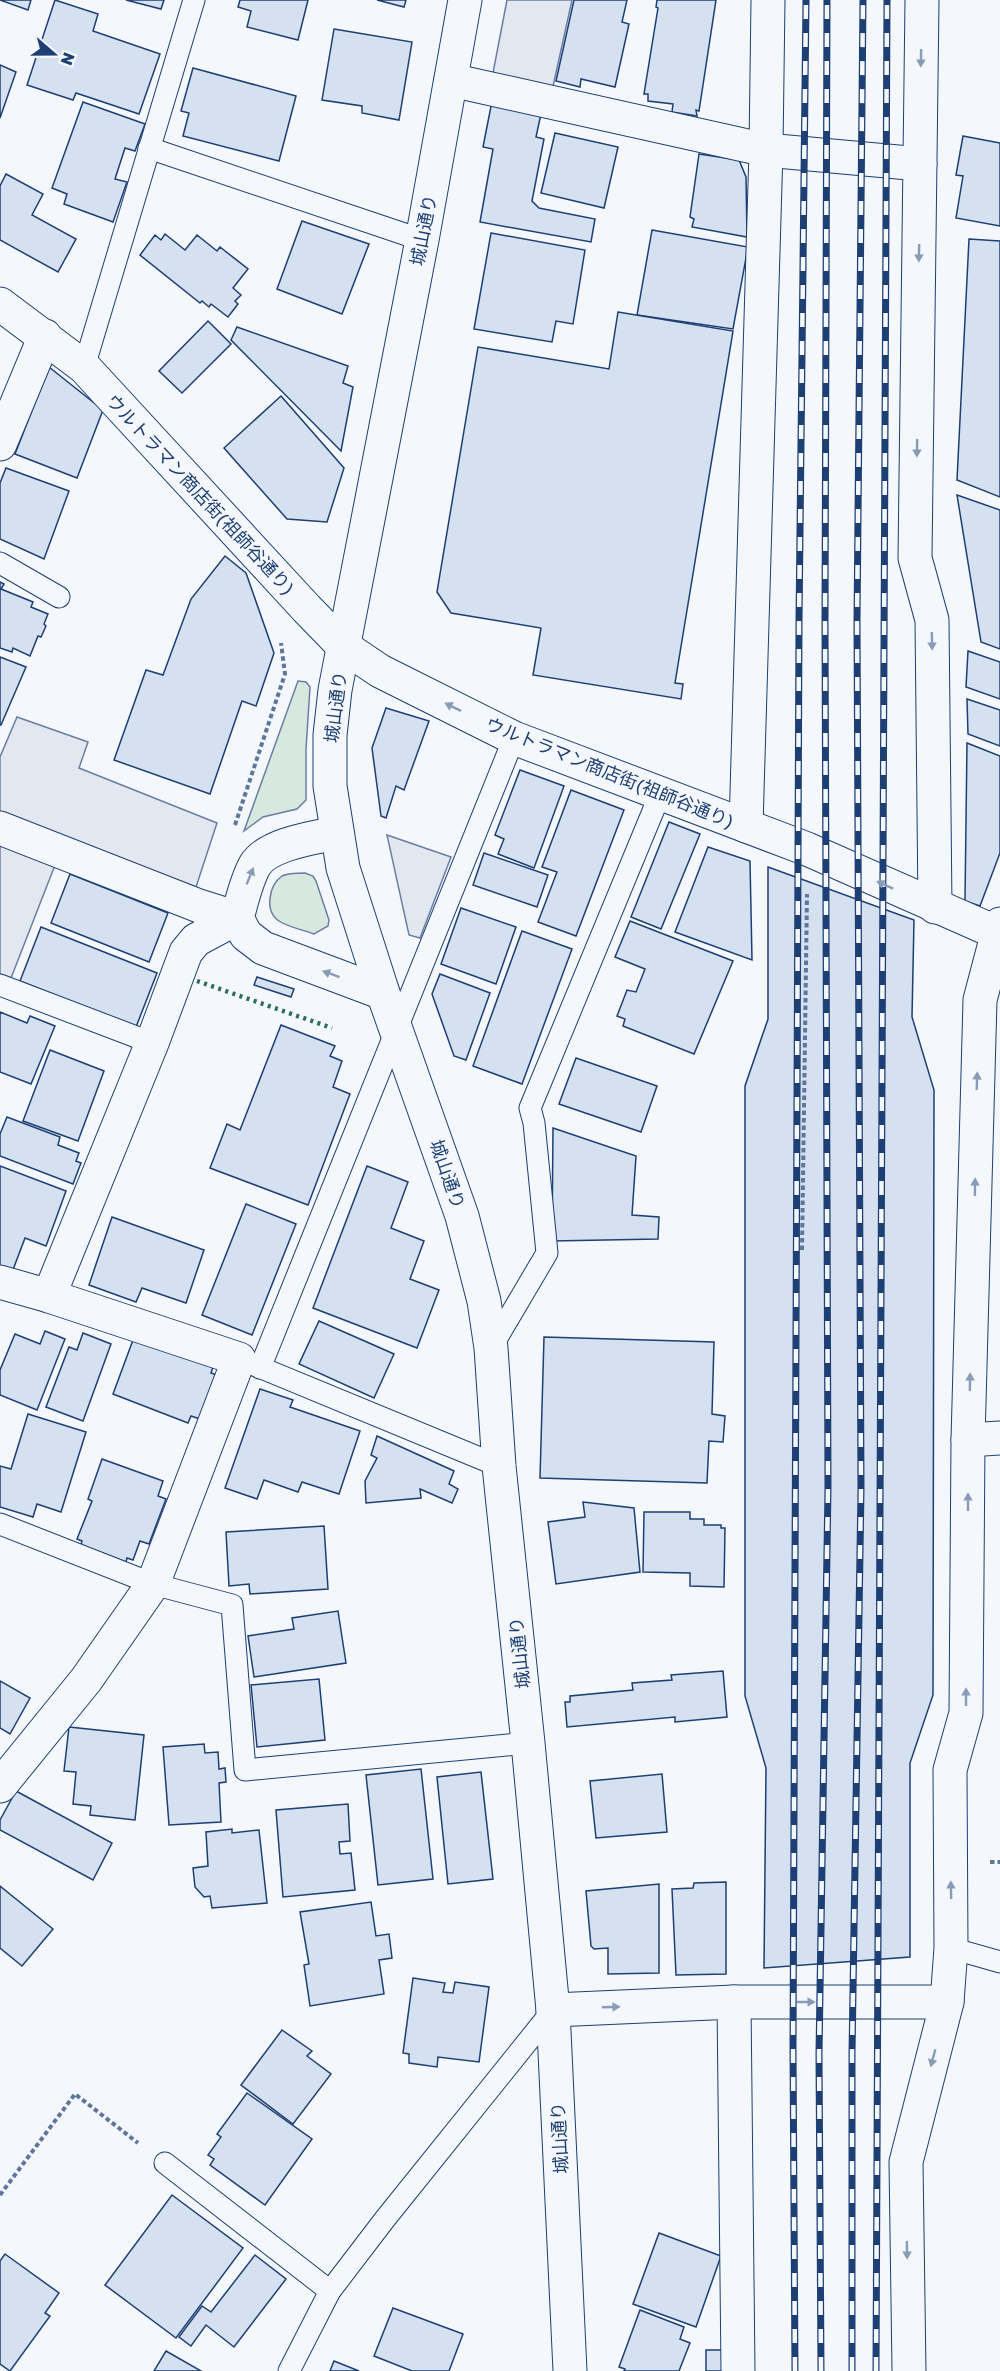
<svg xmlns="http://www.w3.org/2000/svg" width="1000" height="2371" font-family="'Golos Text','Noto Sans JP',sans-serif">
	<rect width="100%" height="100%" fill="#f4f7fb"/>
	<g fill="#d7e8df" stroke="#687fa3" stroke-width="1.5">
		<polygon points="298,681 306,682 310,687 306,749 306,800 297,809 263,817 244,831"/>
		<path d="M305 873 313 876 316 881 329 920 328 926 314 934C303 930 288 927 279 921 264 911 269 885 282 876 288 873 298 873 305 873Z"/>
	</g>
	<g fill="#e3e8f0" stroke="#687fa3" stroke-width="1.5">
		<polygon points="507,0 572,0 552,91 492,78"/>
		<polygon points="17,717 88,742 79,768 217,823 196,887 0,813 0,757"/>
		<polygon points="387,835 451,857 420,938 409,935"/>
		<polygon points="0,837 57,860 11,978 0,974"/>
	</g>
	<g fill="#d5e0f0" stroke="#1d3f73" stroke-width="1.5">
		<polygon points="0,0 31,0 28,10"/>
		<polygon points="55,0 98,14 93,31 160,54 139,114 76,93 73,100 27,85"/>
		<polygon points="126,0 164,0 161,9"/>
		<polygon points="240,0 308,0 298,40 247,27 251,11 238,7"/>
		<polygon points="377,0 406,0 404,7"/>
		<polygon points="574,0 627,0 622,22 629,24 615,87 581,79 580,87 556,81"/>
		<polygon points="657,0 716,0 699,111 696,110 697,116 672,112 673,104 648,101 648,94 644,94 658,8 656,7"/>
		<polygon points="334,29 412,42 399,120 362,113 362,106 322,100"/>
		<polygon points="0,65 16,72 0,118"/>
		<polygon points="193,68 296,96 279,161 183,136 189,113 181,111"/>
		<polygon points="492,101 542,109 536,137 544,139 532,201 539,208 595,219 591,242 480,222 493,149 483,147"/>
		<polygon points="83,102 145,124 135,151 125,148 115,179 127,182 113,222 64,204 67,194 52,188"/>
		<polygon points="555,133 618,147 604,208 541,193"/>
		<polygon points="963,136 1000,143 1000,226 956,218 963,176 956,175"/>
		<polygon points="699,154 739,160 746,177 747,237 692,227 694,219 690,217"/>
		<polygon points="6,174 43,194 32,215 76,239 58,272 0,240 0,186"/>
		<polygon points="302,221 369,244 342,314 277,289"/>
		<polygon points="652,230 748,247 733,329 637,315"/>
		<polygon points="491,233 585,250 573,324 556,321 552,342 474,329"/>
		<polygon points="165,234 185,250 197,235 217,251 220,247 248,269 233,288 241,295 235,301 238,304 228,317 211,304 209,307 202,301 200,303 140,255 155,235 161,240"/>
		<polygon points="969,239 1000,241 1000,497 957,480"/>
		<polygon points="618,312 733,331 675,683 683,684 681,699 533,675 541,628 451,613 437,592 478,347 609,369"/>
		<polygon points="208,321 231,344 182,393 159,371"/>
		<polygon points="237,327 348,366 343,383 353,387 341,451 231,340"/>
		<polygon points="49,367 103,410 77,478 15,454"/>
		<polygon points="281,396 344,468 327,522 287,519 224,448"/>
		<polygon points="6,468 69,491 44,559 0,539 0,483"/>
		<polygon points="957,495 1000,510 1000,649 981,642"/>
		<polygon points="225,556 246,573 274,653 256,706 242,701 210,794 114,760 146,670 163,675 191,599"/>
		<polygon points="0,582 4,584 1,589 33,602 31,607 48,614 44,624 46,626 41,637 38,636 30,656 13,648 12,652 0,648"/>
		<polygon points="968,651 1000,662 1000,699 966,687"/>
		<polygon points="0,657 26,667 1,725 0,725"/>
		<polygon points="967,699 1000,710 1000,746 968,734"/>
		<polygon points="386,708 429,721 404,790 396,786 386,818 381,816 372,748"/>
		<polygon points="967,743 1000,756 1000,853 980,906 965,901"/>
		<polygon points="520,770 564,786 534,868 498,854 504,839 495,835"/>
		<polygon points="571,790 624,810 576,936 538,922 557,872 542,867"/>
		<polygon points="669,822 700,834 661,929 631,917"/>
		<polygon points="708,847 750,861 752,960 675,932"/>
		<polygon points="484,853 548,875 537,907 473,885"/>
		<polygon points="768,867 914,920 912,1017 934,1090 933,1695 910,1763 910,1957 764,1968 766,1768 745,1696 745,1086 768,1019"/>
		<polygon points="70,874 168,913 149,962 51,923"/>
		<polygon points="461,908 516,927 496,984 441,964"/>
		<polygon points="630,921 733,961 694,1054 623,1026 625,1019 617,1016 627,990 636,992 645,969 615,957"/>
		<polygon points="41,927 157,973 136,1027 20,981"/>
		<polygon points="522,931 572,949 522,1084 473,1066"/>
		<polygon points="440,974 490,993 466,1060 454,1056 432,994"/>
		<polygon points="257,977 294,989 291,997 254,985"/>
		<polygon points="0,1012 27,1023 30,1016 55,1026 31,1084 0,1072"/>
		<polygon points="281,1025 335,1046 330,1056 342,1061 333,1087 350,1094 308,1205 210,1168 227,1124 240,1130"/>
		<polygon points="50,1050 104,1071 78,1141 23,1121"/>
		<polygon points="576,1058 657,1086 641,1132 559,1104"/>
		<polygon points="7,1117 60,1137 58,1145 79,1153 76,1161 81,1163 73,1184 0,1156 0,1134"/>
		<polygon points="553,1128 636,1156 632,1215 659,1217 658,1239 552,1241"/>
		<polygon points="0,1166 66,1191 46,1246 25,1238 11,1275 0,1271"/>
		<polygon points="367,1166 408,1182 391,1228 424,1241 410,1279 439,1290 417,1348 313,1308"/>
		<polygon points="246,1204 296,1224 252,1335 202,1315"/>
		<polygon points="112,1217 204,1250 186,1303 142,1288 136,1302 89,1285"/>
		<polygon points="319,1321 394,1354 374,1398 299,1364"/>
		<polygon points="45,1331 65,1339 37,1410 0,1395 0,1370 15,1334 40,1344"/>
		<polygon points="83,1333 111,1344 83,1421 46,1407 69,1347 77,1350"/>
		<polygon points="544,1337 714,1342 712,1414 725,1416 723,1442 709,1441 707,1483 540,1478"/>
		<polygon points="133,1340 213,1367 211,1373 217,1375 200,1419 191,1416 188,1423 113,1394"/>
		<polygon points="260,1389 293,1400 290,1407 360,1431 339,1494 302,1482 298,1492 264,1480 257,1499 225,1488"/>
		<polygon points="28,1414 86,1432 61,1512 37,1504 33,1517 0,1507 0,1466 11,1469"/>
		<polygon points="377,1436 454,1471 449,1484 458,1489 452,1503 420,1489 421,1498 366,1503 365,1481 377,1458 371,1455"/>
		<polygon points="102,1459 163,1481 158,1496 166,1499 149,1544 140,1541 133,1560 127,1558 126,1562 81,1545 82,1541 77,1539 92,1501 88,1499"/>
		<polygon points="583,1502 634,1508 640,1572 556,1584 548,1522 585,1517"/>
		<polygon points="644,1512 690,1512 690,1519 704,1519 704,1525 721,1525 721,1528 725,1528 724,1587 690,1586 690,1573 643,1572"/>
		<polygon points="324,1526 328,1589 250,1594 249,1584 229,1586 226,1532"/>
		<polygon points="338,1611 346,1663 254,1677 248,1636 294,1629 292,1618"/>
		<polygon points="723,1671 727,1717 675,1722 675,1717 567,1727 565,1702 570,1702 570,1696 633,1690 632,1683 672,1680 671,1675"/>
		<polygon points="319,1679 325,1740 257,1747 251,1685"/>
		<polygon points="0,1681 30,1698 10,1734 0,1728"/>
		<polygon points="69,1727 144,1735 135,1820 90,1815 91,1806 73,1804 76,1772 64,1771"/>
		<polygon points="204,1744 205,1753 218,1752 219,1769 225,1768 226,1782 219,1783 221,1822 169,1825 163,1747"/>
		<polygon points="421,1769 433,1879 378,1885 366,1775"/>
		<polygon points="481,1772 493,1879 448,1884 437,1777"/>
		<polygon points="662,1774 667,1832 596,1838 590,1781"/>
		<polygon points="16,1791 112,1843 93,1880 0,1830 0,1820"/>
		<polygon points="348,1804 350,1841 339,1842 340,1854 351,1853 355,1890 283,1897 276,1810"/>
		<polygon points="232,1829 232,1833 259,1830 267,1903 212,1908 210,1896 204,1897 195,1887 193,1868 208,1866 206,1832"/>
		<polygon points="726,1882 726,1974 676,1975 672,1889 693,1888 694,1883"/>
		<polygon points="659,1884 659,1973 608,1974 608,1948 594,1949 591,1946 586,1891"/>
		<polygon points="0,1886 53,1929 22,1966 0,1948"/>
		<polygon points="371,1902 376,1936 389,1934 392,1958 379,1960 384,1994 310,2006 304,1965 309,1964 300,1912"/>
		<polygon points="413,1978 445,1983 443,1992 453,1993 455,1982 489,1987 479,2062 438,2057 437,2067 409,2063 409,2054 403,2053"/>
		<polygon points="282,2030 312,2051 307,2056 331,2074 293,2124 241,2085"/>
		<polygon points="247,2093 312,2139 265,2205 210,2165 214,2159 208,2155 221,2137 217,2134"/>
		<polygon points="172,2195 243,2248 176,2338 105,2285"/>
		<polygon points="659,2233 721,2256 696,2327 633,2304"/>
		<polygon points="5,2254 59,2293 45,2313 50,2316 10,2371 0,2364 0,2261"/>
		<polygon points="255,2255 286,2279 234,2347 206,2325 191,2346 179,2337 202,2306 211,2312"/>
		<polygon points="393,2308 463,2334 449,2371 412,2371 374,2356"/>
		<polygon points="640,2310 684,2327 680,2339 690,2343 679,2371 624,2371 625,2369 619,2367"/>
		<polygon points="706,2350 730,2350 731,2371 706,2371"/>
		<polygon points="166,2351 201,2371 154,2371"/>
		<polygon points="334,2361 359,2371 330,2371"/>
	</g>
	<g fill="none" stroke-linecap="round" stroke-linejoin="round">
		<defs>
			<g id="service">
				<polyline points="149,148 422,240"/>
				<polyline points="84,367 194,0"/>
				<polyline points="0,563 59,597"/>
				<polyline points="0,985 152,1043"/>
				<polyline points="491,1348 547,1253 534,1123 530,1108 661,792"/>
				<polyline points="247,1362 499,1466"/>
				<polyline points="260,1368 514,738"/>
				<polyline points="0,1524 153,1584 232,1605 245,1770 528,1743"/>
				<polyline points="951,1948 1000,1962"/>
				<polyline points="165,2163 330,2291"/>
				<polyline points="289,2371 330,2291 385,2219 553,2010"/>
			</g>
			<g id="minor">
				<polyline points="922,0 915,558 932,620 935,907"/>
				<polyline points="451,80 766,150 920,164"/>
				<polyline points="0,304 84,367 307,609 343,646 380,671 514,738 807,849 1000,934"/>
				<polyline points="0,444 45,336"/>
				<polyline points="746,826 766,150 768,0"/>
				<polyline points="0,828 199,906 237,918"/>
				<path d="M336 833C313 838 268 844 255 865 246 881 242 901 237 918L246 935 263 948 383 993"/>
				<polyline points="0,1282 49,1296 239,1359 153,1584 86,1680 0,1786"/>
				<polyline points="49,1296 152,1043 186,952 196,940 237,918"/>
				<polyline points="968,1440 1000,1438"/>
				<polyline points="734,2002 738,2371"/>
				<polyline points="553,2010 734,2002 947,2002"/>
				<polyline points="909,2371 906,2162 947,2002 951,1948 950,1770 966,1713 968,1440 980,1000 1000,924"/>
			</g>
			<polyline id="tertiary" points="465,0 422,240 335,690 330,735 330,786 343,868 383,993 462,1216 484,1301 491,1348 499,1466 528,1743 553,2010 570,2371"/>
		</defs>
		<use href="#service" stroke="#1d3f73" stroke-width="23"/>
		<use href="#minor" stroke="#1d3f73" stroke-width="35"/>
		<use href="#tertiary" stroke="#1d3f73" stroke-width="35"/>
		<g stroke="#5e769c" stroke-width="4" stroke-dasharray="4.5 3" stroke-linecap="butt">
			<polyline points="235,825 285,674 281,643"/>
			<polyline points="802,1250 807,894"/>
			<polyline points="990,1862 1000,1862"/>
			<polyline points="0,2195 75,2094 138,2143"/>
		</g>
		<use href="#service" stroke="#f4f7fb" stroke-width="21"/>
		<use href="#minor" stroke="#f4f7fb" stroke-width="33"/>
		<use href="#tertiary" stroke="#f4f7fb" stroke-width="33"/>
		<defs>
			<g id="rail">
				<polyline points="795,2371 793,2049 799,621 806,0"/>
				<polyline points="821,2371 819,2054 828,1488 825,620 827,0"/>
				<polyline points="852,2371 852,2054 861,1489 857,621 863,0"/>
				<polyline points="876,2371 887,0"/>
			</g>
		</defs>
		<use href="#rail" stroke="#1d3f73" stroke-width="7"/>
		<use href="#rail" stroke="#f4f7fb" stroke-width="4.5" stroke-dasharray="14" stroke-linecap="butt"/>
		<polyline stroke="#2c6c60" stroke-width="4.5" stroke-dasharray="3 4.5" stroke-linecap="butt" points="197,981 332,1028"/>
	</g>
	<defs><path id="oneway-solid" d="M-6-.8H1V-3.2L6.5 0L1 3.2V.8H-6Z" transform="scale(1.5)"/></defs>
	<g fill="#889bb7">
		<use href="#oneway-solid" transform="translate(921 58) rotate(91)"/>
		<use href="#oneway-solid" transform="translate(919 253) rotate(91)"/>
		<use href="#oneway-solid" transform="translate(917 448) rotate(91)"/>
		<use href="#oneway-solid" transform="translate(932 641) rotate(89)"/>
		<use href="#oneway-solid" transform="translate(453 707) rotate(-154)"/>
		<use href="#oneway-solid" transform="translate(250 876) rotate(-68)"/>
		<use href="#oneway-solid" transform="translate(885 885) rotate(-156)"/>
		<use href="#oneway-solid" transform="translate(331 974) rotate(-160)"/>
		<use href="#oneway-solid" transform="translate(977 1081) rotate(-88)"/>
		<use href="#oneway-solid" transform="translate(975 1187) rotate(-89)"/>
		<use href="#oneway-solid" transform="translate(970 1382) rotate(-89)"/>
		<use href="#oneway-solid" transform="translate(968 1502) rotate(-90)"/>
		<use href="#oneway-solid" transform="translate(966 1697) rotate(-90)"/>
		<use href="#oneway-solid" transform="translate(951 1890) rotate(-91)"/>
		<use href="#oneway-solid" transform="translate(806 2002)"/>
		<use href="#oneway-solid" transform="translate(611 2007) rotate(-2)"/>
		<use href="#oneway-solid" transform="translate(933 2058) rotate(105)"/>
		<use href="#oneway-solid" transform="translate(907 2250) rotate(89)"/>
	</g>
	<g text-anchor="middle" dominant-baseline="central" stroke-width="4.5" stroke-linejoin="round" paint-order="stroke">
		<g font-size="18" fill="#1d3f73" stroke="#f4f7fb">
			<text transform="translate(423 230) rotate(-79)">城山通り</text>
			<text transform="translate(201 494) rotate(47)">ウルトラマン商店街(祖師谷通り)</text>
			<text transform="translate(335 707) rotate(-83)">城山通り</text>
			<text transform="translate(610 772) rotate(22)">ウルトラマン商店街(祖師谷通り)</text>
			<text transform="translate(448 1174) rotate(71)">城山通り</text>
			<text transform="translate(519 1653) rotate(-96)">城山通り</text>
			<text transform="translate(559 2138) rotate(-93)">城山通り</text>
		</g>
	</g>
	<g transform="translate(54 54) rotate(110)" stroke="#f4f7fb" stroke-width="4.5" paint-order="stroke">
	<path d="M0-4.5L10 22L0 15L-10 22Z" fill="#1d3f73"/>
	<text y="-9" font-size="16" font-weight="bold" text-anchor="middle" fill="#1d3f73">N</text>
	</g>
</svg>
